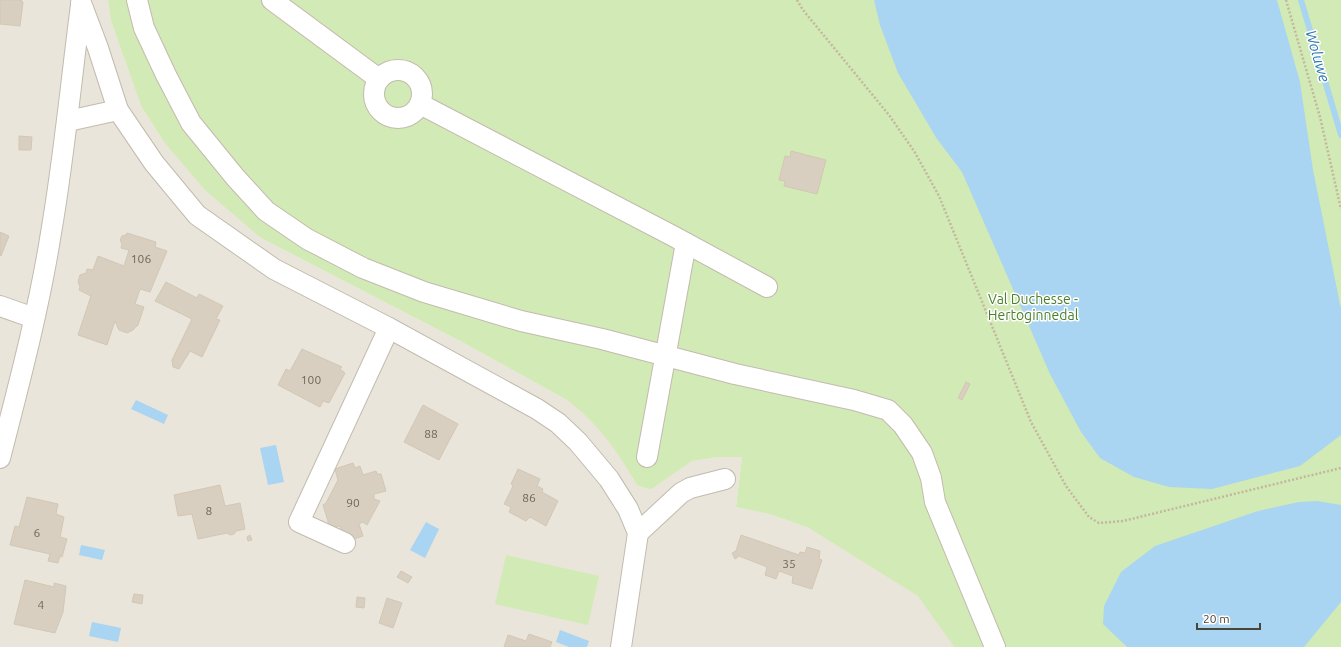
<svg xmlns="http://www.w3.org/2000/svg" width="1341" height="647" font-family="Ubuntu,sans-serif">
	<rect width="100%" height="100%" fill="#f6f3ec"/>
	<polygon fill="#eae5da" points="0,0 108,0 111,21 141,106 164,142 261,238 462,342 567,400 581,410 602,432 620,455 637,485 660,483 692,461 718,457 742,457 736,507 769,514 807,527 919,596 954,647 0,647"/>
	<g fill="#d2eab5">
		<path d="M108 0H1341V647H954L918 596 807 527 769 514 736 507 742 457H718L692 461 653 488 649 489 637 485C618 452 598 423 567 400L462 342 261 238 205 190 164 142 141 106 111 21Z"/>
		<polygon points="506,555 599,576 588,625 495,604"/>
	</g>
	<g fill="#a9d4f2">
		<polygon points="874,0 1277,0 1300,82 1313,170 1341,309 1341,435 1300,466 1212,489 1169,487 1134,477 1100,458 1081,432 1050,374 962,172 937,139 898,73 880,25"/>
		<polygon points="136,400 168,415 164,424 131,409"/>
		<polygon points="276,445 284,482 268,485 260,448"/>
		<polygon points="1317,501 1341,505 1341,602 1304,647 1127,647 1103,624 1104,606 1121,572 1155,546 1258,511 1299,502"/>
		<polygon points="426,522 439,529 425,558 410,550"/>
		<polygon points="81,545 105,550 102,560 79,555"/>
		<polygon points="92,622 121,628 118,642 89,636"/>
		<polygon points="560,630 589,641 587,647 569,647 556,642"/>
	</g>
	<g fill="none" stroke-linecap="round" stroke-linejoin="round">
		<polyline stroke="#a9d4f2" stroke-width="6" points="1301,0 1341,135"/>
	</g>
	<g fill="#d8cfc1" stroke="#d3c7b4">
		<polygon points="2,0 21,0 23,2 20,26 0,24 0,1"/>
		<polygon points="19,136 32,137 31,150 19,150"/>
		<polygon points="791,151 826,160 817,194 784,186 785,181 779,180 785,156 790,157"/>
		<polygon points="0,232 9,236 1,256 0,255"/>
		<polygon points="127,233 156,242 155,247 167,251 150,292 140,289 135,304 144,307 138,325 133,330 127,333 119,330 115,321 107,345 78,335 91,296 79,290 80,287 78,282 80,275 86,273 87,269 93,270 98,256 124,266 129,250 121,248 122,244 120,240 122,236 126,235"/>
		<polygon points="166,282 197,298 199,294 223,306 216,319 220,320 202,357 190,351 179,369 173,367 172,360 192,319 155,301"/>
		<polygon points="302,349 342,367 340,369 345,373 329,403 323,401 320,407 278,385 286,369 290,371"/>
		<polygon points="966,382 970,384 962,400 958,398"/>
		<polygon points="423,405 458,424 439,460 404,442"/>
		<polygon points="353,463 355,468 360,466 363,475 376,471 377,474 381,474 386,491 374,494 374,499 380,501 367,525 363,522 359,524 363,536 345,542 340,526 330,528 323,505 326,503 338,480 335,469"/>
		<polygon points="518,469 540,479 537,486 543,489 542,492 558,501 546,526 530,517 526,521 509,512 511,507 504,504 513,486 511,484"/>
		<polygon points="220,485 225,506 240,503 245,529 236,531 234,534 230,535 227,533 198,539 192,514 178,516 174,495"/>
		<polygon points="27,497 58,504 56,514 64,517 60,537 67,539 62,557 60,556 58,563 48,561 50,554 10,545 15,526 19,527"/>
		<polygon points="250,535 252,540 248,541 247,537"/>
		<polygon points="741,535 799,555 800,552 805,553 807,547 820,551 819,559 822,560 812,589 792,583 793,576 779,571 776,579 765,575 767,567 739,556 735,559 732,553 736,551"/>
		<polygon points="401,571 412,577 408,583 397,577"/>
		<polygon points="25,580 54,587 54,583 66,586 63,612 55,633 14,624"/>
		<polygon points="134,594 143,595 142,604 132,602"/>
		<polygon points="357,597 365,598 364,608 356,607"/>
		<polygon points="387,598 402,603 393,628 379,623"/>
		<polygon points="529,634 552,642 550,647 504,647 508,635 526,641"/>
	</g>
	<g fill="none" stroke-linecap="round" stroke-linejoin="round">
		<defs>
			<g id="minor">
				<polyline points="137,0 144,28 166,75 191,123 235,177 266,211 307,239 363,268 424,292 521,321 602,339 735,374 854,400 888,410 903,425 922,453 931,478 935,502 995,647"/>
				<polyline points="272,0 379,79"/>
				<polyline points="81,3 98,48 118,110 154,163 197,215 274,269 389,328 537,409 558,423 578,442 609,479 628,509 638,533 621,647"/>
				<circle cx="398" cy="94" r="24"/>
				<polyline points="420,104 673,236 767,287"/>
				<polyline points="68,121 118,110"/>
				<polyline points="0,306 34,318"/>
				<polyline points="647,457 686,243"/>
				<path d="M0 458C19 384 39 309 51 233 64 158 71 81 81 5"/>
				<polyline points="638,533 681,493 690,488 725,479"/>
				<polyline points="345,543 299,522 389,328"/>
			</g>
		</defs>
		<use href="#minor" stroke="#c2bbae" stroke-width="22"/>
		<g stroke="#c4b79f" stroke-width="2.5" stroke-dasharray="2 2" stroke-linecap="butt">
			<polyline points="797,0 803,10 889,115 914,151 939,196 1031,422 1066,486 1089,517 1099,523 1123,521 1341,468"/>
			<polyline points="1286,0 1320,117 1341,209"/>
		</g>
		<use href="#minor" stroke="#fff" stroke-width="20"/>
	</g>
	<g text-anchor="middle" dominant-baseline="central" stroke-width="3" stroke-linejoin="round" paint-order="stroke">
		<g font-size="12" fill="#6e675b">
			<text x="141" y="258">106</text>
			<text x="311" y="379">100</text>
			<text x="431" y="433">88</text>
			<text x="529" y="497">86</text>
			<text x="353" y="502">90</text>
			<text x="209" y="510">8</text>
			<text x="37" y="532">6</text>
			<text x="789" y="563">35</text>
			<text x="41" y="604">4</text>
		</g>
		<g font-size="14" fill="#4a7f2a" stroke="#fff">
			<text x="1033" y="299">Val Duchesse -<tspan x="1033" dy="16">Hertoginnedal</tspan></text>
		</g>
		<g font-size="15" font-style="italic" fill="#2e7ab2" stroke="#fff">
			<text transform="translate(1318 56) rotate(74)">Woluwe</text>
		</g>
	</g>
	<path d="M1197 623v6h63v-6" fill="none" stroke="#4b4439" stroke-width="2"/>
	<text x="1203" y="623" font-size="12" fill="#4b4439" stroke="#ffffff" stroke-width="3" paint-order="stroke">20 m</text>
</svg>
